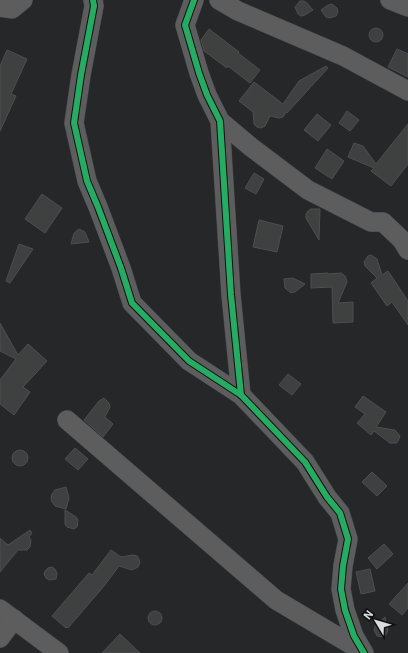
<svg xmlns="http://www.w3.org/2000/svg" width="408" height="653" font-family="Roboto,sans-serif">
	<rect width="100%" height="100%" fill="#262728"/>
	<g fill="#3f4040" stroke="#4e4e4f">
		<polygon points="300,1 304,1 307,3 313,10 305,15 301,16 298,14 295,7"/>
		<polygon points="332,4 337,8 338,12 336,16 330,18 326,17 321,10 328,5"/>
		<circle cx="376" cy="35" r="7"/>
		<polygon points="209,29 239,52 238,53 260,70 250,83 228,66 227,68 204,51 201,40"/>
		<polygon points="397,49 408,54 408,77 388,67"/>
		<polygon points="7,50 27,59 11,94 16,96 0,131 0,66"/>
		<polygon points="326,66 328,68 287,113 286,112 283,117 279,118 270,116 265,126 261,128 257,127 254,124 253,112 239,101 254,82 283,104 299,81"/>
		<polygon points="347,111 359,120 350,131 339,123"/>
		<polygon points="317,114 331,125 318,141 304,130"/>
		<polygon points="408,124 408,164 391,186 371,171 374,168 348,157 354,143 363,146 376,164"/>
		<polygon points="327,149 344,161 332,179 315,168"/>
		<polygon points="254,173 264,179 256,194 245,188"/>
		<polygon points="42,194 62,208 45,233 25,219"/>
		<polygon points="311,209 320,209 319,240 306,218 306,214 308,211"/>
		<polygon points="259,220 283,226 277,252 253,247"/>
		<polygon points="79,229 85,232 89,242 71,244 74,233"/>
		<polygon points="19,244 33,249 10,283 6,281"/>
		<polygon points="371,255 377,259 382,275 388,271 408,301 408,325 392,302 387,306 371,283 377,278 365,266 364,262 368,256"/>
		<polygon points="328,273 328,274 341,273 344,275 346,278 347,282 338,303 353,302 353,322 333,323 332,287 311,288 311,274"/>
		<polygon points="293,278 305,284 295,292 291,293 285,288 284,279"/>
		<polygon points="0,323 18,355 28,344 47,361 23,387 30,392 14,415 0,404 0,380 16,359 0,351"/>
		<polygon points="288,374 301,384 292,395 279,385"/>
		<polygon points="363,396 386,412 376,427 395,430 400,436 397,443 390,443 374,431 371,435 357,423 365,414 355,407"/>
		<polygon points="104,398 109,403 110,407 105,417 113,424 103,437 84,420 99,401"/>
		<polygon points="75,448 88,459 78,470 65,459"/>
		<circle cx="20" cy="458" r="8"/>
		<polygon points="372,472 387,486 377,496 362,482"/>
		<polygon points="66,487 69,498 66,509 55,506 52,502 51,498 52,494 55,490"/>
		<polygon points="65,510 76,517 78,520 77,527 74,529 67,527 65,524"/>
		<polygon points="30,530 32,533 29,537 31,540 30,547 27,550 18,550 0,572 0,538 8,545"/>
		<polygon points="384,544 393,554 377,569 368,558"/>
		<polygon points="111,550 121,557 133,555 137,556 139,559 140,563 138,567 132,570 119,566 104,586 68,628 67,627 66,628 52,616 89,573 92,575"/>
		<polygon points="52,567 55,569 57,573 56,579 49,580 46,578 44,574 45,571 48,568"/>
		<polygon points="370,569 375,591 361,594 356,572"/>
		<polygon points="408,583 408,608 402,615 389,604"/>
		<circle cx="155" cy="618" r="7"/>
		<polygon points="385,617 388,631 384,637 377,636 374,630 375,626"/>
		<polygon points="120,634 140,653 102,653"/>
	</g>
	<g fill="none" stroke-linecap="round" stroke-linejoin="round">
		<defs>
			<g id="street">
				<polyline points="93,0 94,6 81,75 74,123 87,181 98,207 121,268 132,303 189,361 241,395 305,462 327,497 340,513 348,539 343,566 341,589 345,610 354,636 364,653"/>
				<polyline points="194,0 185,25 199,73 207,95 220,121 231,295 241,395"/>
				<polyline points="219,0 238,11 343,56 408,91"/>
				<polyline points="390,0 408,7"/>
				<polyline points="0,7 12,9 23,0"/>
				<polyline points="220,121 251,147 308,190 371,222 383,222 402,240 408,250"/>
				<polyline points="67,420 276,600 362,651"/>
				<polyline points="0,609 59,653"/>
				<polyline points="0,638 14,619"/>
			</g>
		</defs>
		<use href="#street" stroke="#434446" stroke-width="20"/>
		<use href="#street" stroke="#5d5d5e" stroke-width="19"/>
		<defs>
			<g id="cycleway">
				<polyline points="93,0 94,6 81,75 74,123 87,181 98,207 121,268 132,303 189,361 241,395 305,462 327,497 340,513 348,539 343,566 341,589 345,610 354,636 364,653"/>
				<polyline points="194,0 185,25 199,73 207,95 220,121 231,295 241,395"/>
			</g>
		</defs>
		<use href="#cycleway" stroke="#0f1011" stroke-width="8"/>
		<use href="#cycleway" stroke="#26ab63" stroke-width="6"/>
	</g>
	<g transform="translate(376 621) rotate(308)" stroke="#0f1011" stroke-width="3" paint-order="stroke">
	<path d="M0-3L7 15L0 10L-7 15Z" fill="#dadbdd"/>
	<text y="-6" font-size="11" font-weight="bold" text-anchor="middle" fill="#dadbdd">N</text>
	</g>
</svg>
